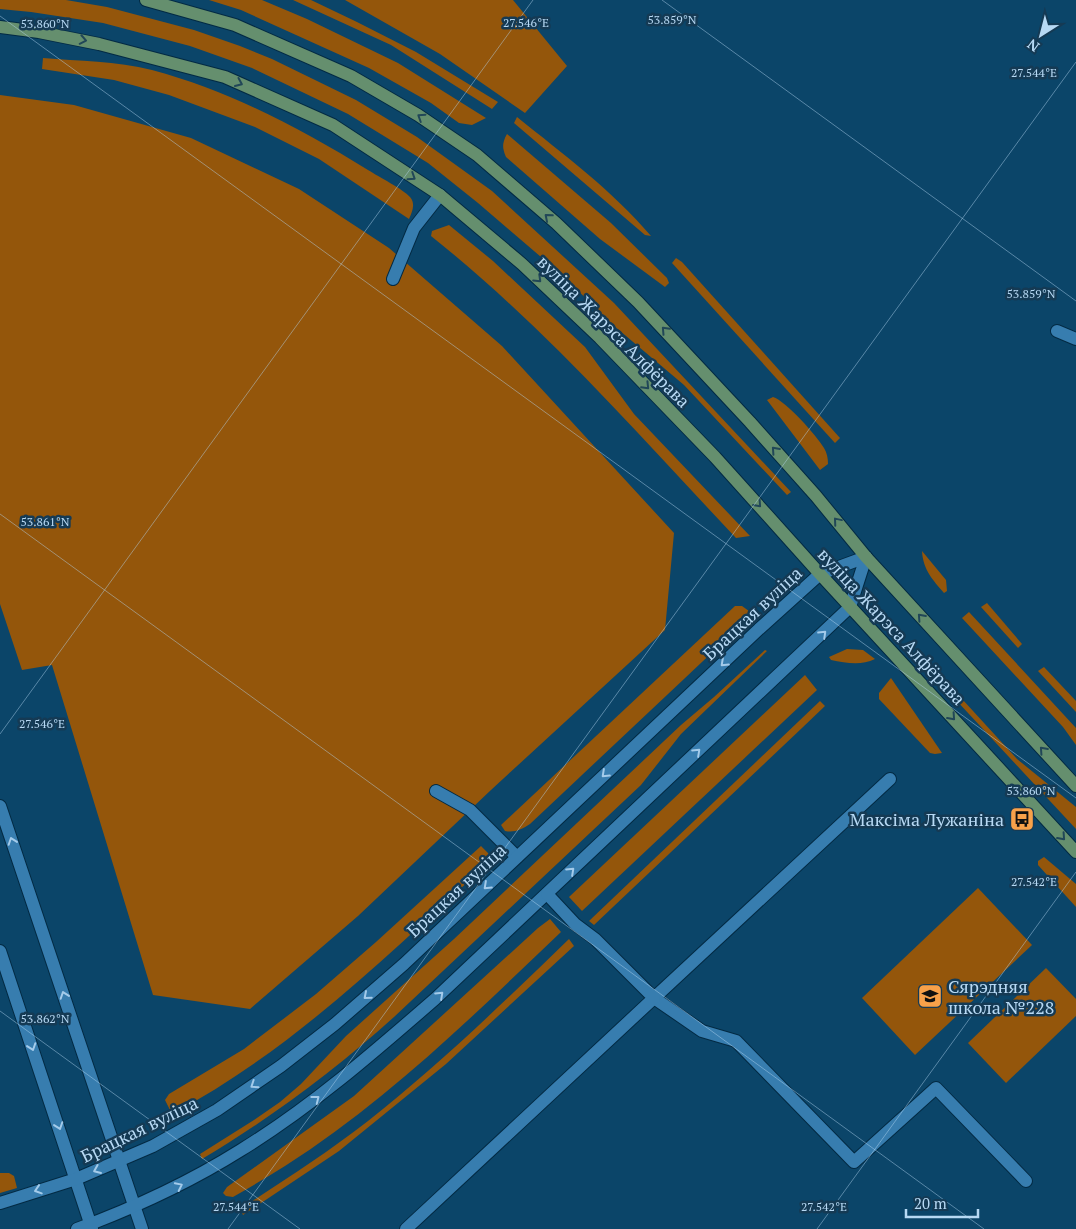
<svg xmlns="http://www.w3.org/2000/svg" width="1076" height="1229" font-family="'PT Serif',serif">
	<rect width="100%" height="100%" fill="#0b4569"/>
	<g fill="#94560b">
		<polygon points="0,0 66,0 107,7 194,30 240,46 272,59 356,100 417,137 492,191 614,303 791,492 787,495 684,385 613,325 562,275 478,203 428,163 348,114 252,68 190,46 103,23 31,12 0,9"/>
		<polygon points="209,0 262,0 307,19 398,63 486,118 472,125 459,123 431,103 369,68 241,10"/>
		<polygon points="293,0 311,0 357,22 416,52 498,102 492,109 391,45"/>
		<polygon points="345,0 513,0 567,66 525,113 440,54"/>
		<path d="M43 58C79 61 116 61 152 70 230 91 300 128 368 170 379 177 403 189 410 197 416 204 412 212 409 219L319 159 255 127 169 95 114 80 42 69Z"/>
		<polygon points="0,95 74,105 191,138 299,189 389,248 502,346 674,533 665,630 491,790 358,916 250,1009 153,995 52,665 22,670 0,604"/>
		<path d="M517 117C563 154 613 191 651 236L645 235 514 123Z"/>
		<path d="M507 134 611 223 667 278 669 283 665 287 600 239 506 157C502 148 502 143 507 134Z"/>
		<path d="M449 225 493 261 585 347 634 414 750 536 736 538C638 434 543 325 431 236L432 231Z"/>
		<polygon points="676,258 682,262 840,438 835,443 672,263"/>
		<path d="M773 397C786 401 817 436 824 448 827 453 828 458 828 464L820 470 767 400Z"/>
		<path d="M922 551 946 580 947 591 944 593C933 580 923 570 922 551Z"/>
		<polygon points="987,603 1022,644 1018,648 981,607"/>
		<path d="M735 606H742L753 614 530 824C522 829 515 833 505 831L501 825Z"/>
		<polygon points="969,612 1076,728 1076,745 1063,727 962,618"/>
		<path d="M847 649 863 650 875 659C861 666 846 663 831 660L829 657Z"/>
		<path d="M765 650 767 651 681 734 641 785 394 1017C335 1070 271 1118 202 1159L200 1154 254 1120 280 1102 301 1084 346 1036 454 939 681 725 714 697Z"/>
		<polygon points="919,652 1017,759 1076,807 1076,829 915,656"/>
		<polygon points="1044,667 1076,701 1076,712 1038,671"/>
		<polygon points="805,675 817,690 582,911 569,897"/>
		<polygon points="891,678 942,753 935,754 930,753 879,699 879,693"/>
		<polygon points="820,701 825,706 802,728 594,925 589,921"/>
		<path d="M481 846 488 853 490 858 486 865C388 955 291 1051 172 1114L165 1100 169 1094 244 1049 316 994 376 942Z"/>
		<polygon points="1044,857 1076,884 1076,907 1038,865 1038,861"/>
		<polygon points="978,888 1032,945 915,1055 862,998"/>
		<path d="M550 919 561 932C474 1015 387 1101 285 1166 268 1177 250 1187 233 1197L226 1196 223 1193 227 1187 354 1096 538 928Z"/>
		<path d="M569 939 574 946 446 1064 339 1151 243 1215 240 1209C283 1181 327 1153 368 1121 439 1065 504 1002 569 939Z"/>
		<polygon points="1046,968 1076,999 1076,1016 1006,1083 968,1043"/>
		<polygon points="0,1173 9,1173 14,1176 17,1188 0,1193"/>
	</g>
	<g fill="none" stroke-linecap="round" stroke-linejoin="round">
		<defs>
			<g id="minor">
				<polyline points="393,279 414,228 440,195"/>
				<polyline points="1057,331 1076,339"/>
				<polyline points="890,779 654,998 702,1031 736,1041 854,1162 936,1088 1026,1181"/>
				<polyline points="436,791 470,810 517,857"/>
				<polyline points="0,806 142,1229"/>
				<polyline points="0,951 92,1229"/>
				<polyline points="0,1203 76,1179 153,1146 217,1110 281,1066 335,1024 404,964 759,629 820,574 866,557"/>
				<path d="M77 1229C134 1208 190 1182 241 1150 311 1107 373 1053 435 999L850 607 866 557"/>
				<polyline points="406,1229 654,998 595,939 575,924 547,894"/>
			</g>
			<g id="major">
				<polyline points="146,0 235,25 351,76 418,115 477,155 556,223 638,302 750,422 816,496 866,557 1076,786"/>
				<polyline points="0,27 39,32 99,44 225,77 333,125 440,195 522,264 600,338 715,457 820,574 1076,852"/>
			</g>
		</defs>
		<use href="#minor" stroke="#032a43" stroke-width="14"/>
		<use href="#major" stroke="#032a43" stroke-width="14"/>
		<use href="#minor" stroke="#377daf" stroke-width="12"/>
		<use href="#major" stroke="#658f6e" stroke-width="12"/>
	</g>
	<defs><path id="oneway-chevron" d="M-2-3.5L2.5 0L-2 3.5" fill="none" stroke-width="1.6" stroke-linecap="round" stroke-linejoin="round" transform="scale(1.25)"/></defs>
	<g stroke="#214758">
		<use href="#oneway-chevron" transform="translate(83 40) rotate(11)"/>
		<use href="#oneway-chevron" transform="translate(239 83) rotate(24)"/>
		<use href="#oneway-chevron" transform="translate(421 117) rotate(-147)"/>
		<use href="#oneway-chevron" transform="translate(412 177) rotate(33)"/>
		<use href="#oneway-chevron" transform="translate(548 217) rotate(-139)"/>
		<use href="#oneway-chevron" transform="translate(538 279) rotate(44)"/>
		<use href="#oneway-chevron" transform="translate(665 330) rotate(-133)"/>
		<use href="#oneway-chevron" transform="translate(646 386) rotate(46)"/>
		<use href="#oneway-chevron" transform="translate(775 450) rotate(-132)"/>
		<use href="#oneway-chevron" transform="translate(758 504) rotate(48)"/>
		<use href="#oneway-chevron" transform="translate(837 521) rotate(-130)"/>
		<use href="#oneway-chevron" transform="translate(921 617) rotate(-132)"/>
		<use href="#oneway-chevron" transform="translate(952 717) rotate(48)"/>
		<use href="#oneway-chevron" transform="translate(1043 750) rotate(-132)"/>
		<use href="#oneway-chevron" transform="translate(1062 837) rotate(48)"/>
	</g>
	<g stroke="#a4cbea">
		<use href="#oneway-chevron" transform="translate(823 634) rotate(-44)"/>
		<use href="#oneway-chevron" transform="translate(724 663) rotate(137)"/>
		<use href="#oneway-chevron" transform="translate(697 752) rotate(-43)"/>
		<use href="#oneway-chevron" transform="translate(605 774) rotate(137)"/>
		<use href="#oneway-chevron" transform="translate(12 841) rotate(-109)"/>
		<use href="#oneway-chevron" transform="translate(571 871) rotate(-43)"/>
		<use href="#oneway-chevron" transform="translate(487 886) rotate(137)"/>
		<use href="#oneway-chevron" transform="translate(64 995) rotate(-109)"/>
		<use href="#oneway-chevron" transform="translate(440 995) rotate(-43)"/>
		<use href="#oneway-chevron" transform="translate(367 996) rotate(139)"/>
		<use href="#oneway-chevron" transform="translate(32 1047) rotate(71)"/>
		<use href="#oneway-chevron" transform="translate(254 1085) rotate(146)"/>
		<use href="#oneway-chevron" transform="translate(316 1099) rotate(-38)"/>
		<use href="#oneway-chevron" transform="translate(59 1126) rotate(71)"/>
		<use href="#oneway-chevron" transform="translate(97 1170) rotate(157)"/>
		<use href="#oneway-chevron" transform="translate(179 1186) rotate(-26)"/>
		<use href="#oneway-chevron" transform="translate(38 1190) rotate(162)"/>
	</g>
	<path fill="none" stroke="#b7d9f4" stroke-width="1" stroke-opacity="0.45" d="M662 0 1076 301M0 16 1076 798M0 514 984 1229M0 734 533 0M0 1011 300 1229M228 1229 1076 62M817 1229 1076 872"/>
	<defs>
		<symbol id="bus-square" viewBox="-11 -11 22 22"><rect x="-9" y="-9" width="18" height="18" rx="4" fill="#f8a14a" stroke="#153a54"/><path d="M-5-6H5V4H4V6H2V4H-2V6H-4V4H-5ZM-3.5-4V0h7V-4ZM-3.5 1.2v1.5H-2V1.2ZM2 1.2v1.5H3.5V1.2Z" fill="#111"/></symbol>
		<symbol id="school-square" viewBox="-11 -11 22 22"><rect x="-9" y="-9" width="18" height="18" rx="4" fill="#f8a14a" stroke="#153a54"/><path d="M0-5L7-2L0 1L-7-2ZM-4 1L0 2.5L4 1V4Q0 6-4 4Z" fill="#111"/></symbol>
	</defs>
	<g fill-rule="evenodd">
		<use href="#bus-square" x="1008" y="805" width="28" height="28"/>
		<use href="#school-square" x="916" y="982" width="28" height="28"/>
	</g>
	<g text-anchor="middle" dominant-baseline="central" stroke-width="5" stroke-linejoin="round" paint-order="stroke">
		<g font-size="18" fill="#b7d9f4" stroke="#153a54">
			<text transform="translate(614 331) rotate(45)">вуліца Жарэса Алфёрава</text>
			<text transform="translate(752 613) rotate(-43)">Брацкая вуліца</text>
			<text transform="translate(892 626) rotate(47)">вуліца Жарэса Алфёрава</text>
			<text transform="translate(456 890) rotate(-43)">Брацкая вуліца</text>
			<text transform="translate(139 1129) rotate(-26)">Брацкая вуліца</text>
		</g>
		<g font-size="18" fill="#b7d9f4" stroke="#153a54" text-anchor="end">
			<text x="1004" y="819">Максіма Лужаніна</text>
			<text x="948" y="986" text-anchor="start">Сярэдняя<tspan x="948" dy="21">школа №228</tspan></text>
		</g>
	</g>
	<g font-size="12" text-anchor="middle" fill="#b7d9f4" stroke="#153a54" stroke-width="5" stroke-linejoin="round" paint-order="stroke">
		<text x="672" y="24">53.859°N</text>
		<text x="526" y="27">27.546°E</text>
		<text x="45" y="28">53.860°N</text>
		<text x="1034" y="77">27.544°E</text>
		<text x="1031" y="298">53.859°N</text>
		<text x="45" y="526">53.861°N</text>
		<text x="42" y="728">27.546°E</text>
		<text x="1031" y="795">53.860°N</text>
		<text x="1034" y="886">27.542°E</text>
		<text x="45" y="1023">53.862°N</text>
		<text x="236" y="1211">27.544°E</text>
		<text x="824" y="1211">27.542°E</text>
	</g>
	<g transform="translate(1041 35) rotate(216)" stroke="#153a54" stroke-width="4" paint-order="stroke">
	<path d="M0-4L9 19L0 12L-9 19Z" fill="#b7d9f4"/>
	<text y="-8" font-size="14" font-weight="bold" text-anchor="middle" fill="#b7d9f4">N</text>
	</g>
	<path d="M906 1209v8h72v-8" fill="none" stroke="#b7d9f4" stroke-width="2.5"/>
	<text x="914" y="1209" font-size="15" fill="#b7d9f4" stroke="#153a54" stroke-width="4" paint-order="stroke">20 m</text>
</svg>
